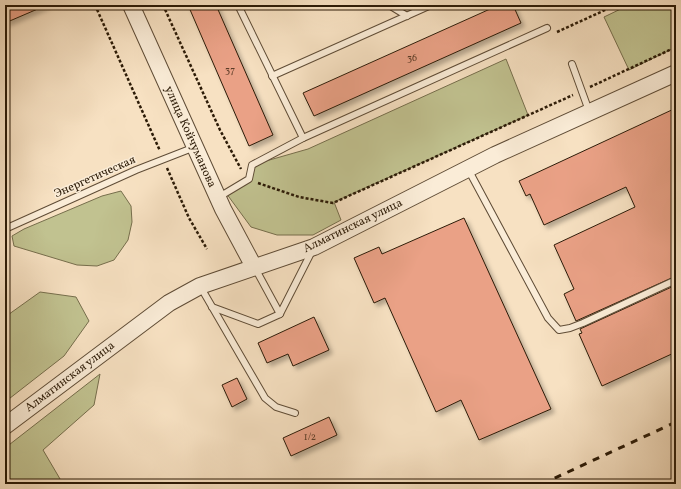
<svg xmlns="http://www.w3.org/2000/svg" width="681" height="489" font-family="Vollkorn,serif">
	<defs>
		<filter id="shadow"><feDropShadow dx="3.5" dy="3.5" stdDeviation="2" flood-color="#0004"/></filter>
	</defs>
	<rect width="100%" height="100%" fill="#f7e1c2"/>
	<filter id="stains"><feTurbulence type="fractalNoise" baseFrequency=".005" numOctaves="4"/><feColorMatrix values="0 0 0 0 .2 0 0 0 0 .09 0 0 0 0 .02 0 0 0 .5 -.17"/></filter>
	<radialGradient id="worn" r=".72"><stop offset=".6" stop-color="#630" stop-opacity="0"/><stop offset="1" stop-color="#630" stop-opacity=".3"/></radialGradient>
	<g fill="#c1c290" stroke="#766e4c">
		<polygon points="629,5 676,5 676,47 629,70 604,17"/>
		<polygon points="506,59 528,115 334,202 341,220 313,235 277,235 251,227 226,193 249,179 252,165 308,149"/>
		<polygon points="121,191 131,206 132,222 128,240 114,260 97,266 77,265 14,246 12,236 24,229 102,196"/>
		<polygon points="40,292 76,297 89,321 64,356 5,402 5,317"/>
		<polygon points="100,374 94,405 43,450 63,484 5,484 5,448"/>
	</g>
	<g fill="#eaa186" stroke="#2c1b07" filter="url(#shadow)">
		<polygon points="5,5 47,5 5,23"/>
		<polygon points="188,5 216,5 273,135 249,146"/>
		<polygon points="499,5 513,5 521,23 314,116 303,93"/>
		<polygon points="676,108 676,276 576,321 564,294 574,289 554,245 635,207 626,187 544,225 530,194 526,196 519,181"/>
		<polygon points="464,218 551,409 479,440 461,400 436,412 385,298 374,303 354,258 379,247 382,254"/>
		<polygon points="676,285 676,352 602,386 579,334 582,333 580,329"/>
		<polygon points="314,317 329,350 293,366 288,354 267,363 258,343"/>
		<polygon points="237,378 247,399 232,407 222,385"/>
		<polygon points="329,417 337,435 291,456 283,438"/>
	</g>
	<g fill="none" stroke-linecap="round" stroke-linejoin="round">
		<defs>
			<g id="service">
				<polyline points="238,5 303,138"/>
				<polyline points="389,5 407,16"/>
				<polyline points="572,64 589,111"/>
				<polyline points="272,76 431,5"/>
				<polyline points="468,169 548,318 559,330 570,328 583,323 676,280"/>
				<polyline points="219,197 249,179 252,165 303,138 547,28"/>
				<polyline points="5,229 136,170 195,147"/>
				<polyline points="255,268 280,314"/>
				<polyline points="200,286 265,398 276,407 295,413"/>
				<polyline points="212,307 258,324 280,314 312,251"/>
			</g>
			<g id="tertiary">
				<polyline points="131,5 223,209 254,267"/>
				<polyline points="5,426 169,303 200,286 314,247 495,155 676,73"/>
			</g>
		</defs>
		<use href="#service" stroke="#5f4c36" stroke-width="8"/>
		<use href="#tertiary" stroke="#5f4c36" stroke-width="18"/>
		<g stroke="#2c1b07" stroke-width="2.5" stroke-dasharray="3 2" stroke-linecap="butt">
			<polyline points="95,5 160,151"/>
			<polyline points="163,5 220,130 241,169"/>
			<polyline points="557,32 616,5"/>
			<polyline points="590,87 676,47"/>
			<polyline points="167,168 189,218 207,249"/>
			<polyline points="258,183 299,197 333,203 573,95"/>
		</g>
		<use href="#service" stroke="#faecd7" stroke-width="6"/>
		<use href="#tertiary" stroke="#faecd7" stroke-width="16"/>
		<polyline stroke="#2c1b07" stroke-width="3" stroke-dasharray="7 7" stroke-linecap="butt" points="542,484 676,422"/>
	</g>
	<g text-anchor="middle" dominant-baseline="central" stroke-width="3" stroke-linejoin="round" paint-order="stroke">
		<g font-size="10" fill="#5c3c27">
			<text x="412" y="58">36</text>
			<text x="230" y="70">37</text>
			<text x="310" y="437">1/2</text>
		</g>
		<g font-size="12" fill="#2c1b07" stroke="#faecd7">
			<text transform="translate(190 137) rotate(66)">улица Койчуманова</text>
			<text transform="translate(95 177) rotate(-24)">Энергетическая</text>
			<text transform="translate(353 226) rotate(-26)">Алматинская улица</text>
			<text transform="translate(70 377) rotate(-37)">Алматинская улица</text>
		</g>
	</g>
	<rect width="681" height="489" fill="none" stroke="#f7e1c2" stroke-width="20"/>
	<rect x="6" y="6" width="669" height="477" fill="none" stroke="#2c1b07" stroke-width="2"/>
	<rect x="10" y="10" width="661" height="469" fill="none" stroke="#2c1b07"/>
	<rect width="100%" height="100%" filter="url(#stains)"/>
	<rect width="100%" height="100%" fill="url(#worn)"/>
</svg>
